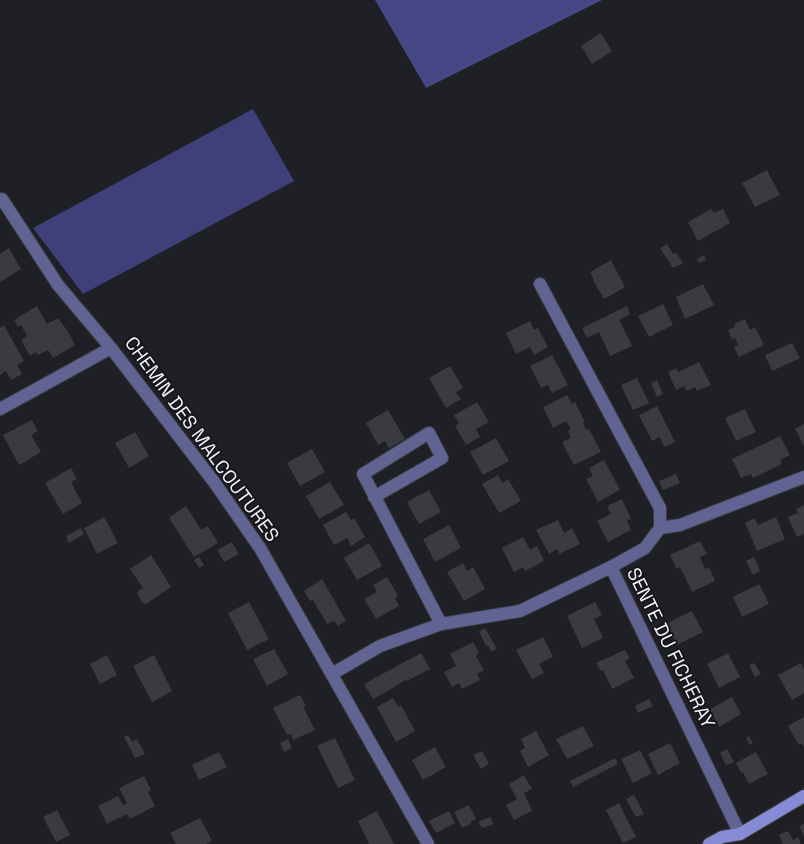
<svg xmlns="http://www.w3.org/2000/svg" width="804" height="844" font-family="'Space Grotesk',sans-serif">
	<rect width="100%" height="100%" fill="#1f2026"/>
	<polygon fill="#3f3f7a" points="253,109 294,181 83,294 33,228"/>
	<polygon fill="#464785" points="375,0 602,0 426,88"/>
	<g fill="#3a3a41">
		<polygon points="601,33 612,51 592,64 581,46"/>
		<polygon points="767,170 780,195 755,207 742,183"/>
		<polygon points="711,209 714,213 723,209 730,223 698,241 688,222"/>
		<polygon points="667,244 673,254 676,253 683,263 673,268 660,248"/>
		<polygon points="9,248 21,269 0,282 0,254"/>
		<polygon points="704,255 706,260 699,263 697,259"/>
		<polygon points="611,260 625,287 604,299 593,280 594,280 590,272"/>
		<polygon points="703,284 714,305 685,319 676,297"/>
		<polygon points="663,304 673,325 649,337 638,316"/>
		<polygon points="37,306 47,324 58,318 67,330 75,345 53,358 48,350 38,355 36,352 30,356 21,340 27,336 21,325 18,327 14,320"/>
		<polygon points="627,306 630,314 619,320 632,346 610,356 599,332 587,338 582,328"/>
		<polygon points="745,319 750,330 755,327 764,345 739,357 734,347 738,345 735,338 732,339 728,330 735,327 734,324"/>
		<polygon points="530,321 534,330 538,328 548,347 534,355 530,347 516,354 506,333"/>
		<polygon points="4,325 24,361 17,365 22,374 11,380 6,371 0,375 0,328"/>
		<polygon points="792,343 800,358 772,371 765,355"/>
		<polygon points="552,355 568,385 552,393 548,385 541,388 530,366"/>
		<polygon points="699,362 711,385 697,391 695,387 687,391 684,386 676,390 668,372 676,368 678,372"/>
		<polygon points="450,366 463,388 456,392 461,399 446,408 429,378"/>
		<polygon points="637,378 649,403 633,410 621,385"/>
		<polygon points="657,380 663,394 657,397 651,383"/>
		<polygon points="567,395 572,404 575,402 585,422 583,423 586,430 589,429 601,452 574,465 562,442 571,438 568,431 571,429 566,421 553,428 543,407"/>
		<polygon points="477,402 489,422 476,429 480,437 466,445 455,426 459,424 454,415"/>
		<polygon points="657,406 675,442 664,447 660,437 652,441 639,415"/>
		<polygon points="745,409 756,432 736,441 725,418"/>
		<polygon points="388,410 405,439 389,448 385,441 378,445 366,423"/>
		<polygon points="32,420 38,431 31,435 41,452 19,465 3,435"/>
		<polygon points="804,424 804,446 795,429"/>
		<polygon points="135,432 149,456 129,468 115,443"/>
		<polygon points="780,436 790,455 780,460 782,464 753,478 751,474 741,478 732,459"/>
		<polygon points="496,438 509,461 483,475 470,452"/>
		<polygon points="312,449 325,472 300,486 287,463"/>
		<polygon points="604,460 620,490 598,502 586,479 593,476 589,468"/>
		<polygon points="71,468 77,479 71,482 82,503 63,514 45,483"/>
		<polygon points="676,474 680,483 663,490 659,481"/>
		<polygon points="498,475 502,483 508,479 521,501 499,513 482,484"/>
		<polygon points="330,482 344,505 319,519 306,496"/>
		<polygon points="429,490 441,512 419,524 407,502"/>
		<polygon points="622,499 631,519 627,520 631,530 608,542 597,521 611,514 607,506"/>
		<polygon points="804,505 804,534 797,537 788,517 798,513 796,509"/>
		<polygon points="186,506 201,530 208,526 218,543 194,557 169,518"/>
		<polygon points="346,512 351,520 354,518 365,537 351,546 347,538 334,545 323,525"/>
		<polygon points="104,517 118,543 97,554 84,528"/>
		<polygon points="776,517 785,539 757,551 745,523 755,518 758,525"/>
		<polygon points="558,520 564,533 572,528 580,544 559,554 557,549 549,554 536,530"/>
		<polygon points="449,525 461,548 435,562 423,539"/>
		<polygon points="81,528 84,534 69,543 66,536"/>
		<polygon points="523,537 530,550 537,546 544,561 525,571 523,567 514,572 502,548"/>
		<polygon points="700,541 707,554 700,557 705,569 709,567 715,581 692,592 680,567 677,569 670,555"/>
		<polygon points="232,542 239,554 224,562 217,550"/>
		<polygon points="369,543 382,566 357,580 344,558"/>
		<polygon points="151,555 171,587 146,604 143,603 137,594 138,591 143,588 130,569"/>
		<polygon points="199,557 204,565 199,568 194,560"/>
		<polygon points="754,557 760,571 753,575 746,561"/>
		<polygon points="463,563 467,571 473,567 485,589 464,601 447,572"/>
		<polygon points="387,577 398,596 395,598 399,606 376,619 364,599 377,592 373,585"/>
		<polygon points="322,579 346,621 338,626 334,621 327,624 313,600 310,601 304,591"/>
		<polygon points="759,584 769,604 742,617 733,597"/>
		<polygon points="249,602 269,639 247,650 228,613"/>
		<polygon points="595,602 602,615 594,619 603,638 582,648 567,616"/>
		<polygon points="692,611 703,632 677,645 666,624"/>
		<polygon points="485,628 497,649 491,652 489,646 486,646 479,631"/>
		<polygon points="543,637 553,657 539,664 544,673 532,679 516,650"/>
		<polygon points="473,642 479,653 476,656 484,670 477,674 480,680 462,689 459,683 452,687 444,672 456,666 450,654"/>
		<polygon points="274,649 288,674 267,686 253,659"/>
		<polygon points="625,650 630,658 625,661 634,678 612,689 603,670 601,671 596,663"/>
		<polygon points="421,653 430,669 407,681 407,679 401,683 395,686 395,687 373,699 364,684"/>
		<polygon points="728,653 740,677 719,688 707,664"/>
		<polygon points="107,655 117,675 100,684 90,664"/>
		<polygon points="154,655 172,691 152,702 133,666"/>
		<polygon points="754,663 761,674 755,677 749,665"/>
		<polygon points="801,663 804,669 804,693 792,700 778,675"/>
		<polygon points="300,695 306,706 303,707 315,730 293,740 291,734 287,735 273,708"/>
		<polygon points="732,697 741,714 719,727 710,709"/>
		<polygon points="393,698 398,707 401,705 415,731 396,742 377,707"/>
		<polygon points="649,699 653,706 638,713 635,706"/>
		<polygon points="804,717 804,747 802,743 799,745 788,726"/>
		<polygon points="583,726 594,746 567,759 556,739"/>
		<polygon points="536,731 549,755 528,767 520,751 525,748 521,739"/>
		<polygon points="128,735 132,742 137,739 145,754 135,758 124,737"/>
		<polygon points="749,736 753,743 750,745 746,738"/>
		<polygon points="335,738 355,780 338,788 317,746"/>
		<polygon points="288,739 292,748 284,752 280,743"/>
		<polygon points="670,743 680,763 658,775 648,754"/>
		<polygon points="435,747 446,767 423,780 412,760"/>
		<polygon points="727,749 734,762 726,765 720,753"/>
		<polygon points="640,750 652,773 633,783 621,759"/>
		<polygon points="482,751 489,764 481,769 473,755"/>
		<polygon points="219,752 227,767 199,780 192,765"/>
		<polygon points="756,752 768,774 749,784 743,772 741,773 736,763"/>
		<polygon points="615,758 618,764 573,787 570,781"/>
		<polygon points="524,775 532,789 524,793 532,811 514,820 506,805 517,799 509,784"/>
		<polygon points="144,776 151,790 148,792 155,806 130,819 127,814 107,824 98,806 118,796 123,805 127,803 119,788"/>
		<polygon points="634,795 644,814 636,817 626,799"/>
		<polygon points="619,803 636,837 623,843 606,810"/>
		<polygon points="469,805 476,819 470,822 471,824 462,828 454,812"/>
		<polygon points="57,810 70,835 56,842 43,817"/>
		<polygon points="377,811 394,844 369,844 358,821"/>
		<polygon points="449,811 455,823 436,833 429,821"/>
		<polygon points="490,817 494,824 482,828 478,822"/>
		<polygon points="200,818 212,841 206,844 176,844 170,833"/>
		<polygon points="804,824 804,836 799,826"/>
		<polygon points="788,831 793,840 798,837 801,844 783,844 779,835"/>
	</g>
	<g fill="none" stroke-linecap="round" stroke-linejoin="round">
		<defs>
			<g id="minor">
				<polyline points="2,199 58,285 111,348 214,482 260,548 428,844"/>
				<polyline points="540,284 660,508 660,528 645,548 611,567 740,834"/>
				<polyline points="0,409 111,348"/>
				<polyline points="374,497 442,458 429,433 363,474 441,624"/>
				<polyline points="660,528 680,525 804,477"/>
				<polyline points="332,674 380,646 441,624 520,611 611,567"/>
			</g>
			<polyline id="secondary" points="709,844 722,837 740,834 804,796"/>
		</defs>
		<use href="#minor" stroke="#3d3e43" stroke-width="14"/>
		<use href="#secondary" stroke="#3d3e43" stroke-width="14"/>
		<use href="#minor" stroke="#616492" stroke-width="12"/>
		<use href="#secondary" stroke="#878bd5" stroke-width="12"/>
	</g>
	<g text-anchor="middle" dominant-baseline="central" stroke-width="4" stroke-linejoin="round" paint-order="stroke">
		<g font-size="19" fill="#f3f4f8" stroke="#16161c">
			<text transform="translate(202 439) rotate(54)">CHEMIN DES MALCOUTURES</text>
			<text transform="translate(671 648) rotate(64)">SENTE DU FICHERAY</text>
		</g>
	</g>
</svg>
